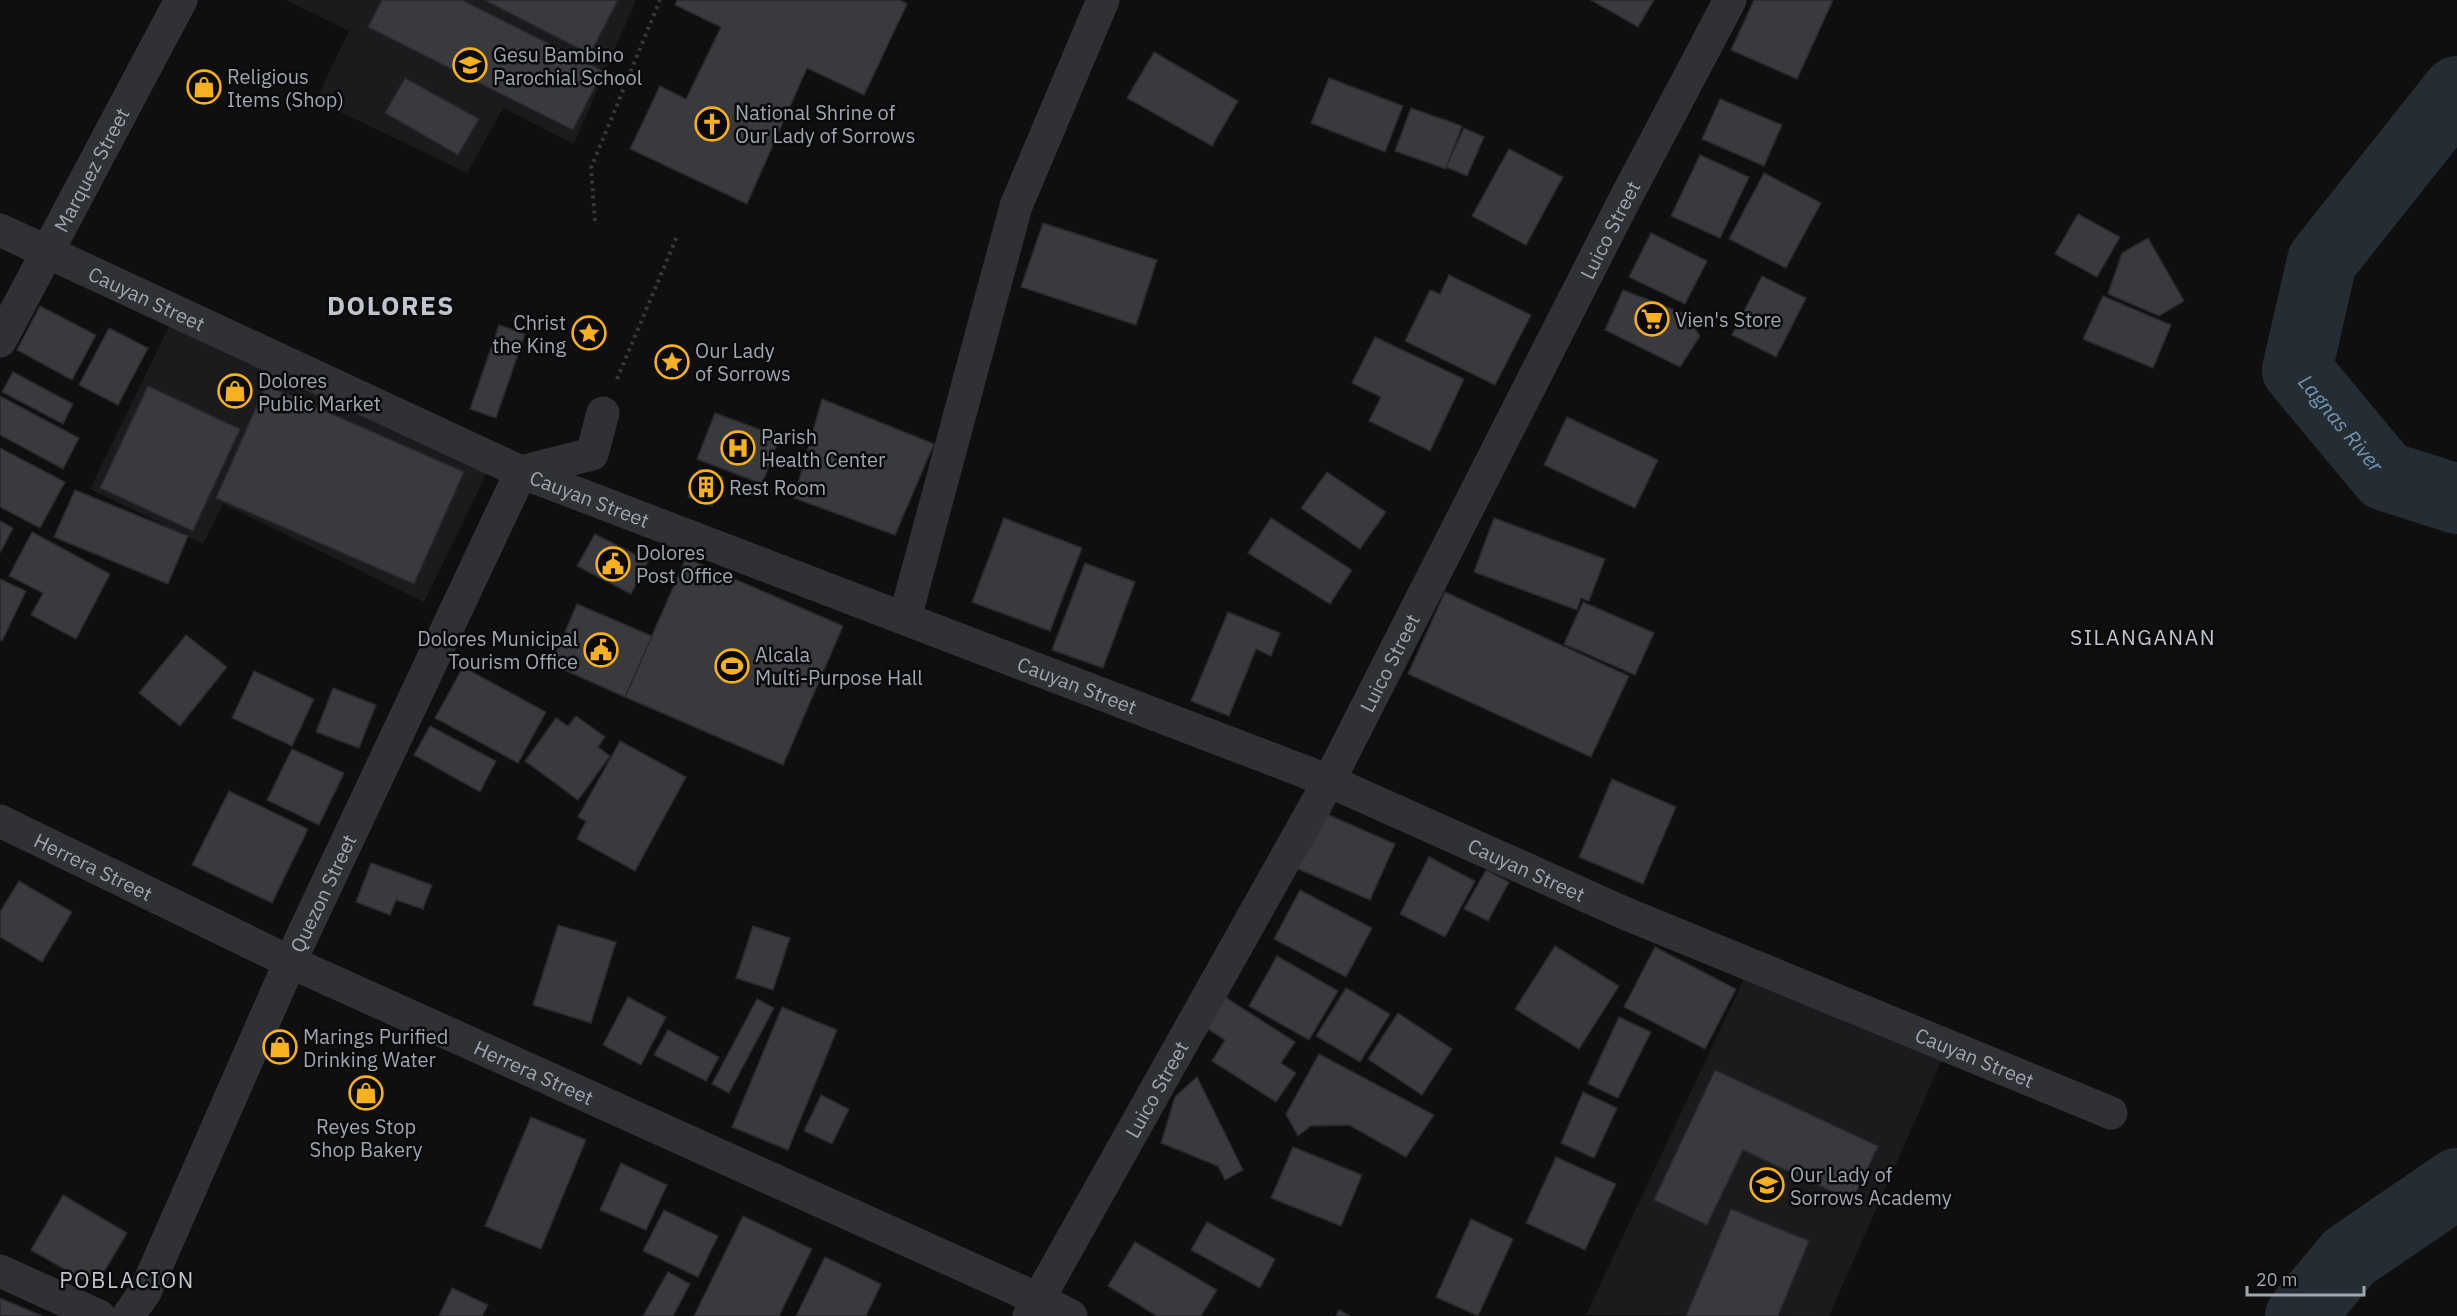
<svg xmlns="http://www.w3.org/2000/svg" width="2457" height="1316" font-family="'IBM Plex Sans',sans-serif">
	<rect width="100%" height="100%" fill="#0f0f10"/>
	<g fill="#1b1b1d">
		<polygon points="286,0 636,0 574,144 503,108 467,173 316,100 349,31"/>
		<polygon points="175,314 490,467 424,602 223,504 203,544 90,489"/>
		<polygon points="1744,979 1944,1055 1829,1316 1586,1315"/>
	</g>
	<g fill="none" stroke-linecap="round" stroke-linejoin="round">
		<g stroke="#252d34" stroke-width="70">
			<path id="s1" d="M2457 91 2322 261 2297 370 2385 476 2457 499"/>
			<polyline points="2300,1316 2349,1257 2457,1183"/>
		</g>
	</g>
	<g fill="#383a3e" stroke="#29292c" stroke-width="1.5">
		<polygon points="382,0 462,0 603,71 573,130 368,27"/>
		<polygon points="484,0 618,0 590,54"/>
		<polygon points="677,0 900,0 907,4 864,95 807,68 747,204 630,149 660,86 686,99 721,27 675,5"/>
		<polygon points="1591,0 1654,0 1638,27"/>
		<polygon points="1754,0 1833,0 1797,79 1731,50"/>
		<polygon points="1154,52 1238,101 1212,146 1127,98"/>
		<polygon points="405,78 479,119 458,155 385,113"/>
		<polygon points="1329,78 1403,106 1385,152 1311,123"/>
		<polygon points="1720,99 1782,125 1764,166 1702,139"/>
		<polygon points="1411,108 1462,126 1446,169 1395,151"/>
		<polygon points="1464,128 1484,137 1467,176 1446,167"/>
		<polygon points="1509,149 1563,177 1526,245 1472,216"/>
		<polygon points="1700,155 1749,177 1720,238 1671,216"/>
		<polygon points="1764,173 1821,203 1786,268 1729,239"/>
		<polygon points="2078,214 2120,237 2097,277 2055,254"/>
		<polygon points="1043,223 1157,260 1136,325 1021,287"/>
		<polygon points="1651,233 1707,261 1685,304 1629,277"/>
		<polygon points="2148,238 2184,301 2159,316 2108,294 2122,253"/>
		<polygon points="1449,275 1531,315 1495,385 1405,341 1430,290 1440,294"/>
		<polygon points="1762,276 1806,298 1776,357 1732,335"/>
		<polygon points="1623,290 1685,314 1700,336 1680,367 1605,330"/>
		<polygon points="2103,296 2171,325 2153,368 2083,339"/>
		<polygon points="40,306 96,335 72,380 17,350"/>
		<polygon points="499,325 525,334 496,418 470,409"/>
		<polygon points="109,328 148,348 118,405 79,385"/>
		<polygon points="1375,337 1464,379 1430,451 1369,421 1381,397 1352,383"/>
		<polygon points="13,372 73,404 63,424 2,392"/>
		<polygon points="266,385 464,472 414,584 216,498"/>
		<polygon points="148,386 240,429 193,531 100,488"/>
		<polygon points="0,396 79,438 63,469 0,435"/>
		<polygon points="822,399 934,444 895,535 794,498"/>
		<polygon points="715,413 780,437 762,484 697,459"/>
		<polygon points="1567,417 1658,460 1635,508 1544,465"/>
		<polygon points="0,448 65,482 40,528 0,507"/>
		<polygon points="699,469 723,477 712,506 688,497"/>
		<polygon points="1327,472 1386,512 1360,549 1301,508"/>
		<polygon points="75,490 188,536 168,584 54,537"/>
		<polygon points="1004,518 1082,548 1050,631 972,602"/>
		<polygon points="1271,518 1352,570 1330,604 1248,553"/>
		<polygon points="1494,518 1605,559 1589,601 1581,598 1577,610 1474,572"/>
		<polygon points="0,521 13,528 0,553"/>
		<polygon points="32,532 110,574 76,639 31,615 43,593 9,576"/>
		<polygon points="595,534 648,561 631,594 577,566"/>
		<polygon points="686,558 843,626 783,765 625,697"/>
		<polygon points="1085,563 1135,582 1103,668 1052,650"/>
		<polygon points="0,579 26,591 2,641 0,640"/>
		<polygon points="1445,592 1629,676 1591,757 1408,674"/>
		<polygon points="1583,602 1654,633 1635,675 1564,644"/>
		<polygon points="577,604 652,636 625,697 551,664"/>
		<polygon points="1228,612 1280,633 1271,656 1256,649 1229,716 1191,701"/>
		<polygon points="186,635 227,667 180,726 139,693"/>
		<polygon points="463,667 546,712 518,763 435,718"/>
		<polygon points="254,671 314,699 292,746 232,718"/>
		<polygon points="333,688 376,705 359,748 316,732"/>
		<polygon points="576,716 605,737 598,747 610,756 578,800 525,761 556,718 568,726"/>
		<polygon points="430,726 496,761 480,792 414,755"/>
		<polygon points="620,741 686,777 635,871 577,839 586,821 578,817"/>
		<polygon points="292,749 344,773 319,825 267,800"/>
		<polygon points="1612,779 1676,807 1643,884 1579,857"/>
		<polygon points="229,791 308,829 272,903 192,865"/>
		<polygon points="1322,812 1395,844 1370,900 1296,868"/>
		<polygon points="1429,857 1475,881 1445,937 1400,914"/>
		<polygon points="371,863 432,885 423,909 396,900 390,915 356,902"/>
		<polygon points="1486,870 1509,882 1488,921 1464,909"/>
		<polygon points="19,881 72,912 42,962 0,937 0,912"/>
		<polygon points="1300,890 1372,928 1346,977 1274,939"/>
		<polygon points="558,925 616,942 591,1023 533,1005"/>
		<polygon points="753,926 790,938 773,990 736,978"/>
		<polygon points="1555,946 1619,986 1579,1049 1515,1009"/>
		<polygon points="1655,947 1736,989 1705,1049 1624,1007"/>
		<polygon points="1277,956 1338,991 1309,1040 1249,1006"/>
		<polygon points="1346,988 1390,1014 1360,1062 1316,1036"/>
		<polygon points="628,997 666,1017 641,1065 603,1045"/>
		<polygon points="1225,997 1295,1042 1281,1063 1296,1073 1276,1102 1212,1061 1225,1040 1205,1027"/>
		<polygon points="757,999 774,1008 729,1093 712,1084"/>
		<polygon points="782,1007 837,1030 788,1150 732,1127"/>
		<polygon points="1398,1013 1452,1049 1422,1095 1368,1059"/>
		<polygon points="1619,1017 1651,1032 1618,1098 1588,1084"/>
		<polygon points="668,1030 719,1057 706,1081 654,1055"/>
		<polygon points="1319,1054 1434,1115 1406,1157 1349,1125 1311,1126 1298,1136 1286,1114"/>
		<polygon points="1715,1070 1878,1146 1852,1201 1743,1150 1707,1225 1654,1200"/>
		<polygon points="1197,1077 1243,1170 1225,1180 1218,1166 1161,1143 1175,1097"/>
		<polygon points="1583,1092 1617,1108 1594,1158 1561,1143"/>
		<polygon points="821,1095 849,1109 832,1144 804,1131"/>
		<polygon points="531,1117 586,1140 541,1249 485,1226"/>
		<polygon points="1293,1147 1362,1175 1341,1226 1271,1198"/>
		<polygon points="1556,1157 1616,1184 1585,1250 1526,1223"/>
		<polygon points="621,1163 667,1185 646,1230 600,1210"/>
		<polygon points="63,1195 127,1233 95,1287 31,1250"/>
		<polygon points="1731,1209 1809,1241 1778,1316 1686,1316"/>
		<polygon points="664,1210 718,1236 698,1277 643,1251"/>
		<polygon points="743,1216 812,1249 779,1316 694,1316"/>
		<polygon points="1471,1219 1513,1239 1478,1316 1436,1297"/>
		<polygon points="1207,1222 1275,1259 1260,1288 1191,1250"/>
		<polygon points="1135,1242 1217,1290 1201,1316 1157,1316 1108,1286"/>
		<polygon points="825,1257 881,1284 866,1316 796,1316"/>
		<polygon points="668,1272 690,1284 673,1316 643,1316"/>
		<polygon points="452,1288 488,1305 482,1316 439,1316"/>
		<polygon points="0,1298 42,1316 0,1316"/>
		<polygon points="1339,1310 1350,1316 1336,1316"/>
	</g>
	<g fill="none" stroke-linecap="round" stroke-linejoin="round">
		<g stroke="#36383c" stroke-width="4" stroke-dasharray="3 4.5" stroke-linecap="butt">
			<polyline points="595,221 591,168 660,0"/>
			<polyline points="617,379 678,234"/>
		</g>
		<g stroke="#303135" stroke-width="33">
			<path id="s2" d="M0 230 521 472 1329 781 1622 912 2111 1113"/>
			<path id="s3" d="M0 341 181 0"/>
			<polyline points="521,472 592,454 603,413"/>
			<polyline points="905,618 1016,206 1103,0"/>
			<path id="s4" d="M0 821 290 962 1038 1299 1071 1316"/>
			<polyline points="0,1271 99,1316"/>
			<path id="s5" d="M128 1316 145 1292 290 962 521 472"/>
			<path id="s6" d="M1029 1316 1329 781 1624 201 1730 0"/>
		</g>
	</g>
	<defs>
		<symbol id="school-ring" viewBox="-11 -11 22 22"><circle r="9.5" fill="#0a0a0b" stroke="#f7b020" stroke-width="1.5"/><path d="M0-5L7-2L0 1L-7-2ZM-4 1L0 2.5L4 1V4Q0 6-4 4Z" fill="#f7b020"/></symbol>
		<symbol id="shop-ring" viewBox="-11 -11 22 22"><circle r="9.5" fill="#0a0a0b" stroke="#f7b020" stroke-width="1.5"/><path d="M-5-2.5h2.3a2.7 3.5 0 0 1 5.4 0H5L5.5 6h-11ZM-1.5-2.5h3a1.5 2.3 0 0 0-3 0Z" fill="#f7b020"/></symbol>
		<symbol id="church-ring" viewBox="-11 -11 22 22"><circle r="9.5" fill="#0a0a0b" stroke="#f7b020" stroke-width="1.5"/><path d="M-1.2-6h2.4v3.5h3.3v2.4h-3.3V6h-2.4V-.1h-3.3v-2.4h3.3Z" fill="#f7b020"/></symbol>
		<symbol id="supermarket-ring" viewBox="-11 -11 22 22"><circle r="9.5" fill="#0a0a0b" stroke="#f7b020" stroke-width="1.5"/><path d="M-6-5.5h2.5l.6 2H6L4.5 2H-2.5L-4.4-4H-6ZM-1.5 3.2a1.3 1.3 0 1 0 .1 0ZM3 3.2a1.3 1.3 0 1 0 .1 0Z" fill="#f7b020"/></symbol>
		<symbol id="sight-ring" viewBox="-11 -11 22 22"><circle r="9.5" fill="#0a0a0b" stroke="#f7b020" stroke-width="1.5"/><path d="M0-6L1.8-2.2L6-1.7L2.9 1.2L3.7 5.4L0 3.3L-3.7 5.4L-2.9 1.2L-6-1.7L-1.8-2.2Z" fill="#f7b020"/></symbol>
		<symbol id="hospital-ring" viewBox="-11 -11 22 22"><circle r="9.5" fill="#0a0a0b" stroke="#f7b020" stroke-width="1.5"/><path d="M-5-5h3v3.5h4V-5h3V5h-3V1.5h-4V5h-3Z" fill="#f7b020"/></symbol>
		<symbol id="building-ring" viewBox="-11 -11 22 22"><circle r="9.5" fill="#0a0a0b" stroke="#f7b020" stroke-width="1.5"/><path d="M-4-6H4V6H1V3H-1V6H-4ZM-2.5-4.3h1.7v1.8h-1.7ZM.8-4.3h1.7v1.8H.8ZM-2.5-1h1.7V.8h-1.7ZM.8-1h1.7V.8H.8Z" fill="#f7b020"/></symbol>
		<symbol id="civic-ring" viewBox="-11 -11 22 22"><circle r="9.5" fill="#0a0a0b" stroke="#f7b020" stroke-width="1.5"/><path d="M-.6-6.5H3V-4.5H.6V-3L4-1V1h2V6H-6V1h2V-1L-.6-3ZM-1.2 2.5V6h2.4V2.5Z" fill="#f7b020"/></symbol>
		<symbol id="stadium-ring" viewBox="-11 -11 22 22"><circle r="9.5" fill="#0a0a0b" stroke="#f7b020" stroke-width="1.5"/><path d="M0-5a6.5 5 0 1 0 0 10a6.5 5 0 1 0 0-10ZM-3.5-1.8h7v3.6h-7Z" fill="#f7b020"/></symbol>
	</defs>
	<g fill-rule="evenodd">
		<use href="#school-ring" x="451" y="46" width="38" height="38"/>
		<use href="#shop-ring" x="185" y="68" width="38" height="38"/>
		<use href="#church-ring" x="693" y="105" width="38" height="38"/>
		<use href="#supermarket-ring" x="1633" y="300" width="38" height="38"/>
		<use href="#sight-ring" x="570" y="314" width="38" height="38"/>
		<use href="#sight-ring" x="653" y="343" width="38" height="38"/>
		<use href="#shop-ring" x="216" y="372" width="38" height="38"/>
		<use href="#hospital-ring" x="719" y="429" width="38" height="38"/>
		<use href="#building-ring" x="687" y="468" width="38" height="38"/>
		<use href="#civic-ring" x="594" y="545" width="38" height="38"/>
		<use href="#civic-ring" x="582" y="631" width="38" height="38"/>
		<use href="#stadium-ring" x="713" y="647" width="38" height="38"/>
		<use href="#shop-ring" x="261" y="1028" width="38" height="38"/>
		<use href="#shop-ring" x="347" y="1074" width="38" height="38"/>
		<use href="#school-ring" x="1748" y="1166" width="38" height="38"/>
	</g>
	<g text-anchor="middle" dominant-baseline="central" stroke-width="5" stroke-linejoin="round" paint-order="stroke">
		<g font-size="20" fill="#9fa5b2" stroke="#0a0a0b" text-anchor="start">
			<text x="493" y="54">Gesu Bambino<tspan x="493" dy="23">Parochial School</tspan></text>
			<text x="227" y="76">Religious<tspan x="227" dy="23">Items (Shop)</tspan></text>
			<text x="735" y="112">National Shrine of<tspan x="735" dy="23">Our Lady of Sorrows</tspan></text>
			<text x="1675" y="319">Vien's Store</text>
			<text x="566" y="322" text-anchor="end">Christ<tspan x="566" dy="23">the King</tspan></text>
			<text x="695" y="350">Our Lady<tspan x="695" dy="23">of Sorrows</tspan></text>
			<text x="258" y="380">Dolores<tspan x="258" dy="23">Public Market</tspan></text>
			<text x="761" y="436">Parish<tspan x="761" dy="23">Health Center</tspan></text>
			<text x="729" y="487">Rest Room</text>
			<text x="636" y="552">Dolores<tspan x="636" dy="23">Post Office</tspan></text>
			<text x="578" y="638" text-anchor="end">Dolores Municipal<tspan x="578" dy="23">Tourism Office</tspan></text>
			<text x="755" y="654">Alcala<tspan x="755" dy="23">Multi-Purpose Hall</tspan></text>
			<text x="303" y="1036">Marings Purified<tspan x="303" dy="23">Drinking Water</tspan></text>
			<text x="366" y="1126" text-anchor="middle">Reyes Stop<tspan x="366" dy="23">Shop Bakery</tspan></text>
			<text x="1790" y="1174">Our Lady of<tspan x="1790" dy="23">Sorrows Academy</tspan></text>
		</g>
		<g font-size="20" fill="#9fa5b2" stroke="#0a0a0b">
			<text stroke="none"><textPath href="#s3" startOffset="194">Marquez Street</textPath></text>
			<text stroke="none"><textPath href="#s6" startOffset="1232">Luico Street</textPath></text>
			<text stroke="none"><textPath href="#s2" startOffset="162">Cauyan Street</textPath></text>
			<text stroke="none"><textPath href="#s2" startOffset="648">Cauyan Street</textPath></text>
			<text stroke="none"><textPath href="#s6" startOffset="746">Luico Street</textPath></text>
			<text stroke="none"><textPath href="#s2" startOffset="1170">Cauyan Street</textPath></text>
			<text stroke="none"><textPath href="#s4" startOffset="104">Herrera Street</textPath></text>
			<text stroke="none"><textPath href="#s2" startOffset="1656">Cauyan Street</textPath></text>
			<text stroke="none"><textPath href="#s5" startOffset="466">Quezon Street</textPath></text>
			<text stroke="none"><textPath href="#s2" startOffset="2142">Cauyan Street</textPath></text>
			<text stroke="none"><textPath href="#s4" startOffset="590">Herrera Street</textPath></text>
			<text stroke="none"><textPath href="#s6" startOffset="260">Luico Street</textPath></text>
		</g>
		<g font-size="21" font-style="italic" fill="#7493af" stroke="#0a0a0b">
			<text stroke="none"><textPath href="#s1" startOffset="398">Lagnas River</textPath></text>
		</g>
		<g font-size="21" letter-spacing="1.5" fill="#c0c4ce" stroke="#0a0a0b">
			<text x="2143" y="637">SILANGANAN</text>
		</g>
		<g font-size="22" letter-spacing="1.5" fill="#c0c4ce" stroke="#0a0a0b">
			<text x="127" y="1279">POBLACION</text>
		</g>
		<g font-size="26" font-weight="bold" letter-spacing="1.5" fill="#c0c4ce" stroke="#0a0a0b">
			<text x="391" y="305">DOLORES</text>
		</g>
	</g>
	<path d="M2247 1286v9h117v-9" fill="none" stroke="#9fa5b2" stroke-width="3"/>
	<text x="2256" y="1286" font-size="18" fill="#9fa5b2" stroke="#0a0a0b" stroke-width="4.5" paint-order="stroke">20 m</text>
</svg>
